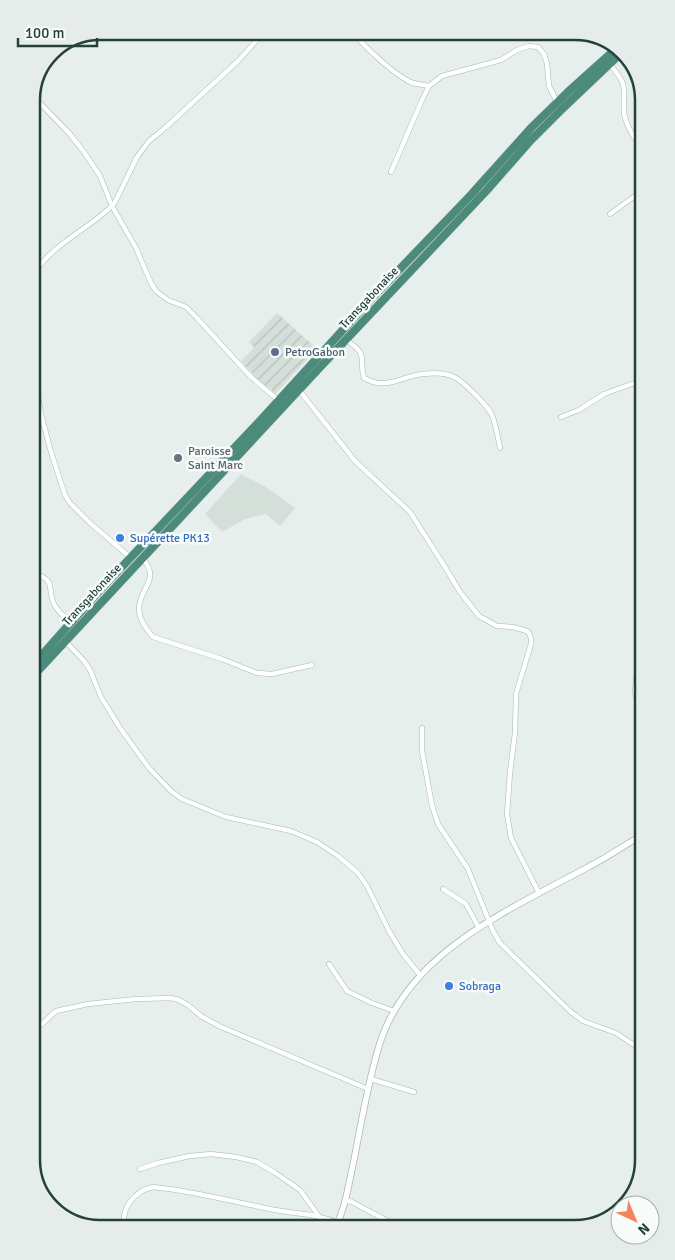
<svg xmlns="http://www.w3.org/2000/svg" width="675" height="1260" font-family="Signika,sans-serif">
	<defs>
		<pattern id="industrial-furrows" width="10" height="10" patternUnits="userSpaceOnUse" patternTransform="scale(1.25)"><rect width="10" height="10" fill="#d4dfda"/><path d="M-1 1l2-2M0 10L10 0M9 11l2-2" fill="none" stroke="#b6c1bc"/></pattern>
	</defs>
	<rect width="100%" height="100%" fill="#e6efeb"/>
	<polygon fill="#d4dfda" points="241,474 266,487 295,508 280,526 266,514 245,519 222,532 205,514"/>
	<polygon fill="url(#industrial-furrows)" points="277,313 317,349 275,394 270,388 261,383 241,361 254,348 249,342"/>
	<g fill="none" stroke-linecap="round" stroke-linejoin="round">
		<defs>
			<g id="minor">
				<path d="M352 31C362 45 398 78 413 83 418 84 424 85 429 86L442 76 501 60 517 50 529 46 538 47 544 54 547 64 549 86 557 102"/>
				<path d="M610 65C615 71 621 77 623 84 625 93 623 103 624 112 625 122 632 136 639 143"/>
				<polyline points="32,95 69,133 84,152 100,176 112,206 136,248 151,283 156,291 168,300 186,307 198,319 250,376 278,400"/>
				<polyline points="391,172 422,100 429,86"/>
				<polyline points="610,214 639,193"/>
				<path d="M32 277C50 245 86 231 112 206L115 202 137 157 149 141 165 128 238 61 265 31"/>
				<path d="M345 339C370 356 358 356 364 378 387 391 401 376 423 374 432 373 446 373 454 377 464 382 487 405 492 415 496 425 498 437 500 448"/>
				<polyline points="33,378 37,391 41,414 51,452 65,495 70,503 90,523 131,558"/>
				<polyline points="299,390 355,461 410,512 445,567 460,592 479,616 497,626 513,627 527,631 529,633 531,638 531,644 516,694 515,733 510,773 507,814 511,838 539,893"/>
				<polyline points="561,417 579,410 604,394 640,381"/>
				<path d="M142 558C162 580 139 587 139 609 139 619 146 629 153 637L222 659 257 673 272 674 312 665"/>
				<path d="M34 573C58 582 46 587 54 604 58 612 65 617 70 623"/>
				<polyline points="641,633 635,691 636,697 642,707"/>
				<polyline points="65,641 84,661 90,670 101,697 120,728 149,768 171,791 182,799 226,817 291,831 317,842 338,856 358,873 367,886 389,931 403,954 420,975"/>
				<polyline points="422,728 422,751 432,805 438,824 468,869 493,931 500,943 571,1012 583,1021 616,1033 643,1051"/>
				<polyline points="443,889 466,904 479,928"/>
				<polyline points="329,964 347,991 372,1003 394,1011"/>
				<polyline points="36,1027 41,1025 56,1011 88,1004 136,999 171,998 179,1000 188,1005 201,1016 219,1026 368,1089"/>
				<polyline points="371,1079 414,1092"/>
				<polyline points="140,1169 158,1163 190,1156 211,1154 236,1157 257,1162 274,1172 300,1190 318,1215"/>
				<polyline points="346,1200 352,1202 397,1226"/>
				<path d="M125 1228C120 1209 134 1191 153 1187 193 1191 231 1201 270 1209 293 1214 316 1213 338 1223"/>
			</g>
			<path id="tertiary" d="M336 1226C346 1206 349 1182 354 1160 361 1124 367 1088 377 1053 403 953 508 911 590 866 608 857 625 845 642 835"/>
			<g id="trunk">
				<polyline points="34,664 100,590 259,422 372,298 470,196 532,127 569,91 618,47"/>
				<polyline points="34,675 322,365 487,190 530,141 563,108 622,52"/>
			</g>
		</defs>
		<use href="#minor" stroke="#a8b8b2" stroke-width="5.5"/>
		<use href="#tertiary" stroke="#a8b8b2" stroke-width="7"/>
		<use href="#trunk" stroke="#c2cac8" stroke-width="9"/>
		<use href="#minor" stroke="#fff" stroke-width="4.5"/>
		<use href="#tertiary" stroke="#fff" stroke-width="5.5"/>
		<use href="#trunk" stroke="#4c8a7c" stroke-width="8"/>
	</g>
	<circle fill="#5c6f8a" stroke="#f7fbf9" stroke-width="2" cx="275" cy="352" r="5"/>
	<circle fill="#6b7280" stroke="#f7fbf9" stroke-width="2" cx="178" cy="458" r="5"/>
	<g fill="#3f7fe0" stroke="#f7fbf9" stroke-width="2">
		<circle cx="120" cy="538" r="5"/>
		<circle cx="449" cy="986" r="5"/>
	</g>
	<g text-anchor="middle" dominant-baseline="central" stroke-width="5" stroke-linejoin="round" paint-order="stroke">
		<g font-size="12" fill="#24423a" stroke="#f7fbf9">
			<text transform="translate(369 298) rotate(-47)">Transgabonaise</text>
			<text transform="translate(92 595) rotate(-47)">Transgabonaise</text>
		</g>
		<g font-size="12" fill="#4e5e75" stroke="#f7fbf9" text-anchor="start">
			<text x="285" y="352">PetroGabon</text>
		</g>
		<g font-size="12" fill="#5b616d" stroke="#f7fbf9" text-anchor="start">
			<text x="188" y="451">Paroisse<tspan x="188" dy="14">Saint Marc</tspan></text>
		</g>
		<g font-size="12" fill="#366cbe" stroke="#f7fbf9" text-anchor="start">
			<text x="130" y="538">Supérette PK13</text>
			<text x="459" y="986">Sobraga</text>
		</g>
	</g>
	<path d="M0 0H675V1260H0ZM100 40H575A60 60 0 0 1 635 100V1160A60 60 0 0 1 575 1220H100A60 60 0 0 1 40 1160V100A60 60 0 0 1 100 40Z" fill="#e6ecea" fill-rule="evenodd"/>
	<path fill="none" stroke="#24423a" stroke-width="2.5" d="M100 40H575A60 60 0 0 1 635 100V1160A60 60 0 0 1 575 1220H100A60 60 0 0 1 40 1160V100A60 60 0 0 1 100 40Z"/>
	<g transform="translate(635 1220) rotate(136)"><circle r="24" fill="#f7fbf9" stroke="#a3b1ad"/>
	<path d="M0-4L9 19L0 12L-9 19Z" fill="#f4845f"/>
	<text y="-8" font-size="14" font-weight="bold" text-anchor="middle" fill="#24423a">N</text>
	</g>
	<path d="M18 38v8h79v-8" fill="none" stroke="#24423a" stroke-width="2.5"/>
	<text x="25" y="38" font-size="15" fill="#24423a" stroke="#f7fbf9" stroke-width="4" paint-order="stroke">100 m</text>
</svg>
